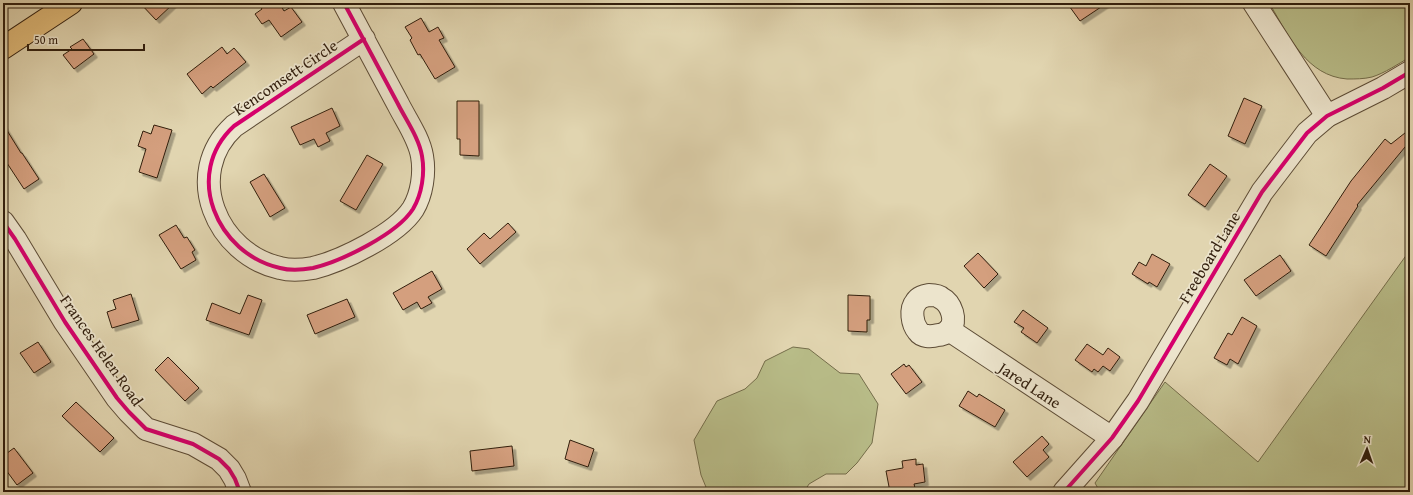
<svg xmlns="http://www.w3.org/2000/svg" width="1413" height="495" font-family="'Gentium Book Plus',serif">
	<defs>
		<filter id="shadow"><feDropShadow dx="3.5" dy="3.5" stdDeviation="0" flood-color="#0004"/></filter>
	</defs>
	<rect width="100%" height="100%" fill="#e1d5b0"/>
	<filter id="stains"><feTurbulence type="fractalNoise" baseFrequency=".005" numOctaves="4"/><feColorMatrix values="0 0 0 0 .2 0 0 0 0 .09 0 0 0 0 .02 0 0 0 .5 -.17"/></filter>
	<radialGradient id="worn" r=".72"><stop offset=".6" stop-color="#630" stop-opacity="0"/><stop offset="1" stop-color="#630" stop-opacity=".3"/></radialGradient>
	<g fill="#b8bc88" stroke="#746d4a">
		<path d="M1278 3H1410V57C1398 64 1385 73 1372 77 1364 79 1355 79 1347 79 1307 76 1289 37 1271 6Z"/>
		<polygon points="1410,250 1410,492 1100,492 1095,483 1165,382 1258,462"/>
		<polygon points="793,347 809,349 840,373 859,374 878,404 872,443 857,463 846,474 826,474 809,484 804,492 708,492 701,475 694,440 717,401 745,389 757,378 765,361"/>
	</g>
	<g fill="#d49f7e" stroke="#311e0d" filter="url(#shadow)">
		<polygon points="140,3 174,3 156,20"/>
		<polygon points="258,3 279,3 284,11 291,7 302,22 281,37 269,20 262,24 255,14 262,9"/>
		<polygon points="1067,3 1107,3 1080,21"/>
		<polygon points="421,18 429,32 438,27 444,38 439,40 455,67 435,79 420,54 418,55 410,40 412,38 405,27"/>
		<polygon points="83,39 94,54 74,69 63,55 72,49 70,47"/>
		<polygon points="222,47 227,54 234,48 246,62 213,88 211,86 202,94 187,74"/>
		<polygon points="1244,98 1262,106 1245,144 1228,136"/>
		<polygon points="457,101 479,101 479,156 460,155 460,139 457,139"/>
		<polygon points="332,108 340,126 326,133 330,141 318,147 314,139 300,145 291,127"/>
		<polygon points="3,124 21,153 22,153 39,179 24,189 3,157"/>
		<polygon points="154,125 172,130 157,178 139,172 146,149 138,146 143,131 151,134"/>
		<polygon points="1410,129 1410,141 1357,205 1358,206 1326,256 1309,245 1351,181 1385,139 1391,144"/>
		<polygon points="367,155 383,164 356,210 340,201"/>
		<polygon points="1210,164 1227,176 1205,207 1188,195"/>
		<polygon points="264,174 285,208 270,217 250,182"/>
		<polygon points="508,223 516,232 480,264 467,249 484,233 490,239"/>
		<polygon points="176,225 184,238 187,237 195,250 192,252 196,260 181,269 159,235"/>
		<polygon points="978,253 998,274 984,288 964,266"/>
		<polygon points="1152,254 1170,264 1157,287 1149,282 1148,284 1132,274 1139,262 1146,266"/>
		<polygon points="1280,255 1291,271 1256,296 1244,280"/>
		<polygon points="432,271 442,289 428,297 432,303 421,309 417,302 403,310 393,293"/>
		<polygon points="131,294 139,320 112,328 107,312 116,309 113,300"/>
		<polygon points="248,295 262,300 249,335 206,320 212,303 240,314"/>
		<polygon points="848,295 870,296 870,320 867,320 867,332 848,331"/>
		<polygon points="347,299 355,317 315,334 307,315"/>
		<polygon points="1023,310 1048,328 1037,343 1021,332 1024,328 1014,322"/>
		<polygon points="1242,317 1257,326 1238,364 1230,359 1227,365 1214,358 1228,333 1232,335"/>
		<polygon points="38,342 51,362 34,373 20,353"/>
		<polygon points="1087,344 1103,355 1108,348 1120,357 1110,371 1103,366 1098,372 1094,369 1092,372 1075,360"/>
		<polygon points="168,357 199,388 185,401 155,370"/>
		<polygon points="904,364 906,367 909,365 922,382 906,394 891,374"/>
		<polygon points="968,391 977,397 979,394 1005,410 995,427 959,406"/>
		<polygon points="76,402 114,438 100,452 62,416"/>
		<polygon points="1042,436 1049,444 1043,450 1049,457 1027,477 1013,462"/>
		<polygon points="570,440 594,449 588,467 565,459"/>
		<polygon points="512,446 514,466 472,471 470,451"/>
		<polygon points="14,448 33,473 17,485 3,466 3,456"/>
		<polygon points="916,459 916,465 923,464 925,482 914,484 915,488 890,492 886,471 903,468 902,461"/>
	</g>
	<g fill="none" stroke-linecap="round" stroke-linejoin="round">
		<defs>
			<g id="minor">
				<path d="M344 3C362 36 380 70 398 104 406 120 419 138 422 156 425 173 422 194 413 209 397 234 342 261 313 268 302 270 291 271 280 268 217 254 182 174 234 126L364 39"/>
				<polyline points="1254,3 1327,116"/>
				<polyline points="3,222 15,239 65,322 117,398 129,412 146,429 193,444 219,459 229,469 235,479 240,492"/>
				<path d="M929 295C933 295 938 295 941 298 951 303 958 321 949 330 947 333 941 335 938 335 931 337 922 337 918 331 912 324 910 309 916 302 919 297 924 296 929 295Z"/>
				<polyline points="949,330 1112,438"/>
				<polyline points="1064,492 1112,438 1138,401 1262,192 1307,133 1327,116 1383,88 1410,72"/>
			</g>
			<polyline id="major" points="3,48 71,3"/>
		</defs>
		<use href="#minor" stroke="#5d4c36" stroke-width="24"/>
		<use href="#major" stroke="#311e0d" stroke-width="24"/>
		<use href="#minor" stroke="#ece4cc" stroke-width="22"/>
		<use href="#major" stroke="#e0ba78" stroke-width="22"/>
		<defs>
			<g id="cycleway">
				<path d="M344 3C362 36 380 70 398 104 406 120 419 138 422 156 425 173 422 194 413 209 397 234 342 261 313 268 302 270 291 271 280 268 217 254 182 174 234 126L364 39"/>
				<polyline points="3,222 15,239 65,322 117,398 129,412 146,429 193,444 219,459 229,469 235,479 240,492"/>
				<polyline points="1064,492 1112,438 1138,401 1262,192 1307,133 1327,116 1383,88 1410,72"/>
			</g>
		</defs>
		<use href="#cycleway" stroke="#ece4cc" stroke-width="6"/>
		<use href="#cycleway" stroke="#d6006c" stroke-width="4"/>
	</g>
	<g text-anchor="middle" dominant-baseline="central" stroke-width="3.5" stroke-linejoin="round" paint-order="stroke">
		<g font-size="16" fill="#311e0d" stroke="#ece4cc">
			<text transform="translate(285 77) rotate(-34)">Kencomsett Circle</text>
			<text transform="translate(1209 257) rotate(-59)">Freeboard Lane</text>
			<text transform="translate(102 350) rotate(55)">Frances Helen Road</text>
			<text transform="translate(1030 385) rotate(33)">Jared Lane</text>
		</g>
	</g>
	<rect width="1413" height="495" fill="none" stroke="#e1d5b0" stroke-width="16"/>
	<rect x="4" y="4" width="1405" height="487" fill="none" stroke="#311e0d" stroke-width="2"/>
	<rect x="8" y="8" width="1397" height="479" fill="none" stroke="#311e0d"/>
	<g transform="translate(1367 449) rotate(2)" stroke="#ece4cc" stroke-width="3" paint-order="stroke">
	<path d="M0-3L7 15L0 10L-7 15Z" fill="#311e0d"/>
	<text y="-6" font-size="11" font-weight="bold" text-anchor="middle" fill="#311e0d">N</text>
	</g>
	<path d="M28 44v6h116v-6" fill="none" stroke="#311e0d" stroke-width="2"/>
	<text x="34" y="44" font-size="12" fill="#311e0d" stroke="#ece4cc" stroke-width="3" paint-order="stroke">50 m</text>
	<rect width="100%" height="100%" filter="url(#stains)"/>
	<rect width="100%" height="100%" fill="url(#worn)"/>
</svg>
